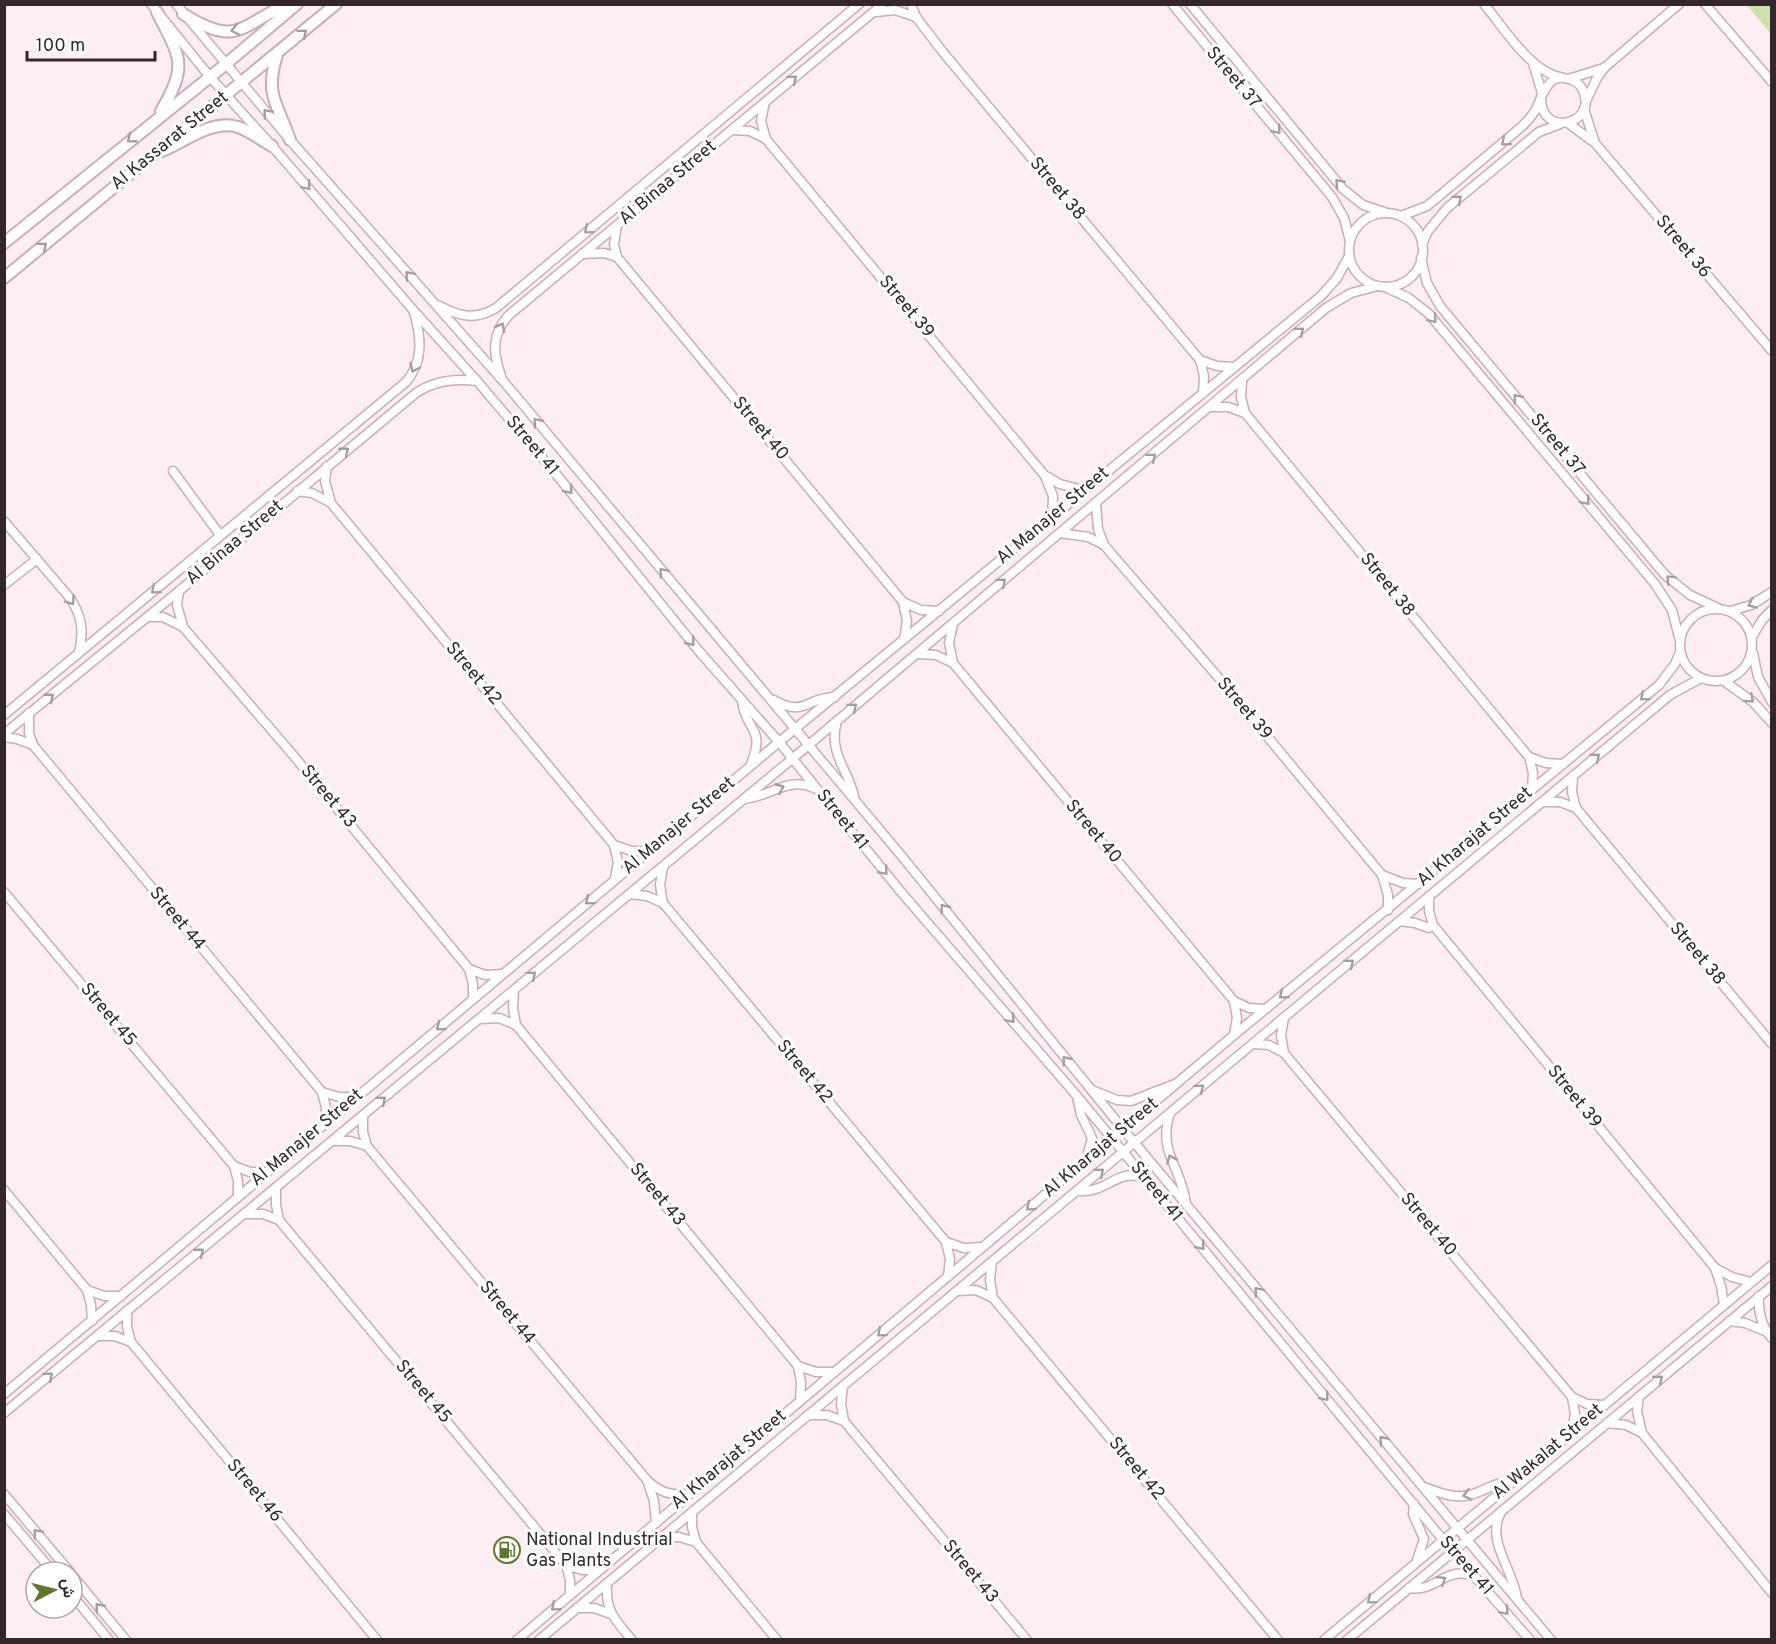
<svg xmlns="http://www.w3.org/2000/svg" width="1776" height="1644" font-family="Overpass,Vazirmatn,sans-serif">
	<rect width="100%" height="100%" fill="#fdeef4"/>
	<polygon fill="#cce2ab" points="1747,5 1771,5 1771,34"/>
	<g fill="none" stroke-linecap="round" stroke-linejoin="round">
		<defs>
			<g id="minor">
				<polyline points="151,4 210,77 272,146 414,311 477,381 556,474 698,650 779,742 901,892 1077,1096 1453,1552 1530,1640"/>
				<polyline points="176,4 290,140 504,382 900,854 1123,1129 1551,1640"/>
				<polyline points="911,4 916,17 942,51 1200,360 1204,376 1203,393"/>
				<polyline points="1172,4 1332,197 1344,218 1350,241"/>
				<polyline points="1190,4 1343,189 1363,205 1387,213"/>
				<path d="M1484 4C1503 27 1530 71 1560 77"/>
				<polyline points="1705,4 1772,82"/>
				<polyline points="876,12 895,10 916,17"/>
				<polyline points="1533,63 1542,93"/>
				<polyline points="1568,79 1604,68"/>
				<polyline points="1587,99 1597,78 1604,68 1679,4"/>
				<polyline points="765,102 761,121 766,139 1045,476 1053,496 1052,517"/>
				<polyline points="1584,109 1594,140"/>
				<polyline points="1568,123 1595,143 1772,351"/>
				<polyline points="733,130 750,131 766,139"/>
				<circle cx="1386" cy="250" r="37"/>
				<path d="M1401 216 1427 206 1438 197 1520 128C1526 123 1531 117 1535 111 1543 96 1547 70 1572 80 1577 82 1582 87 1584 93 1596 125 1540 138 1541 97"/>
				<polyline points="617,226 614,244 617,257 903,602 921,610 939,611"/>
				<polyline points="1422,244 1428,231 1447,208 1539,132 1560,124"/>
				<polyline points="582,254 604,253 617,257"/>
				<polyline points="1421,258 1427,283 1440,306 1665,575 1690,595 1720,609"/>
				<polyline points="1385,287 1409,298 1429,314 1655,584 1672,610 1680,641"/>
				<path d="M440 306C460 317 476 320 496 308L859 4"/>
				<polyline points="1200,360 1217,366 1234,367"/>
				<path d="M501 376C493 353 491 335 509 315L883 4"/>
				<polyline points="1242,381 1241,397 1245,413 1529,757 1533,773 1532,790"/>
				<polyline points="1211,407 1228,407 1245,413"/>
				<polyline points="327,466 325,481 331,503 614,845 618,862 615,879"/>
				<polyline points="173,471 220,535"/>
				<polyline points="1046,476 1060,484 1083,490"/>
				<polyline points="297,491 312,493 331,503"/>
				<polyline points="1096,503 1098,529 1104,545 1218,677 1382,875 1388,895 1388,910"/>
				<path d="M4 521 70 598C82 616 84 631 79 652"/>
				<polyline points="1060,533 1088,537 1104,545"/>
				<polyline points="4,585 37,559"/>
				<polyline points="179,591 177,605 183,626"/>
				<polyline points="903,602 907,621 904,639"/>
				<circle cx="1716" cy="645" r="36"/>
				<polyline points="1731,611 1751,605 1772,592"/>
				<polyline points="148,617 163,617 183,627 293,755 469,969 473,984 473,999"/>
				<polyline points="1752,637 1762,620 1772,610"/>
				<polyline points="1753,653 1758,677 1772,702"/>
				<polyline points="918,654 936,655 953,663 1234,1001 1249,1008 1266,1009"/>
				<polyline points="953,663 949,643 953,624"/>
				<polyline points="1724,681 1753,702 1772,723"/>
				<path d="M774 700C805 718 806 697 835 697"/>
				<path d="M742 701C746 732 766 727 751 764"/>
				<polyline points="29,713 29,733 33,745 322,1092 326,1107 326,1122"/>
				<path d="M4 715 406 382C424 361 421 337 414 312"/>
				<path d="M837 721C828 753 847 767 854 796"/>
				<path d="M4 734 179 591 416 393C435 380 455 378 477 381"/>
				<polyline points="4,737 17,739 33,745"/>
				<polyline points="1529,757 1546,763 1563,764"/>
				<polyline points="1573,776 1572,792 1576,808 1772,1044"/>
				<path d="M744 799C770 797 788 776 814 788"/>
				<polyline points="1542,802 1560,802 1576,808"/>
				<polyline points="614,845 632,851 648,851"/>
				<polyline points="1382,875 1403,883 1418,884"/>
				<polyline points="4,892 234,1166 238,1181 238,1197"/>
				<polyline points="629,894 647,896 663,903 946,1242 950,1259 948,1276"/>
				<polyline points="1429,896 1429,911 1433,925 1715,1268 1721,1286 1724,1304"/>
				<polyline points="663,903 660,885 663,867"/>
				<polyline points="1399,921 1415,923 1429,928 1433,925"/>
				<polyline points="469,969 485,975 502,974"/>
				<polyline points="514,990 513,1008 516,1025 798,1366 801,1383 800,1401"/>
				<polyline points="1234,1001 1237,1018 1234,1035"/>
				<polyline points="1284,1018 1281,1035 1284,1053"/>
				<polyline points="480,1019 499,1018 516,1025"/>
				<polyline points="1253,1044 1269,1045 1284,1053 1572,1397 1587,1404 1604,1405"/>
				<polyline points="1092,1090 1117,1100 1131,1101 1175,1084"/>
				<polyline points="322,1092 339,1097 356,1097"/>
				<polyline points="1077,1096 1081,1115 1092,1138 1087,1157"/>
				<path d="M1170 1113C1157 1153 1182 1167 1186 1204"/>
				<path d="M363 1116V1132L367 1146 647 1480C659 1492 671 1496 688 1494"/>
				<polyline points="333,1141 350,1141 367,1146"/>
				<polyline points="234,1166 250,1172 267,1172"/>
				<polyline points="276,1189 276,1205 279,1220 566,1565 570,1580 570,1595"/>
				<polyline points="4,1190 87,1290 91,1305 92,1321"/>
				<path d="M1077 1191C1108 1194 1117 1167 1144 1178"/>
				<polyline points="247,1214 263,1214 279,1220"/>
				<polyline points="946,1242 964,1248 982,1247"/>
				<polyline points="992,1262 990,1280 993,1298"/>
				<polyline points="1715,1268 1732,1277 1751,1282"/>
				<polyline points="87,1290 104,1296 121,1296"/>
				<polyline points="958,1291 976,1290 993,1298 1278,1640"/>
				<path d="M1759 1296C1758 1312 1761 1326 1772 1338"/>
				<polyline points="127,1311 127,1327 131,1342 377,1640"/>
				<polyline points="1729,1321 1745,1323 1765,1331"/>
				<polyline points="98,1336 115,1336 131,1342"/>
				<polyline points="798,1366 816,1372 834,1372"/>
				<polyline points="843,1386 841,1404 844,1421"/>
				<polyline points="4,1394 779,742 1321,296 1337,278 1349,256"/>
				<polyline points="1572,1397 1575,1414 1572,1431"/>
				<polyline points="1639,1397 1637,1411 1642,1433 1772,1593"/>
				<polyline points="4,1413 792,759 1326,308 1351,293 1378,286"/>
				<polyline points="808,1415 827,1415 844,1421 1027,1640"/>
				<polyline points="1607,1423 1626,1425 1642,1433"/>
				<polyline points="648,1483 654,1501 656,1523"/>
				<path d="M1424 1487C1441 1493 1457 1501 1476 1493 1489 1488 1497 1482 1512 1482"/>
				<polyline points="4,1494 70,1572"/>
				<polyline points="1414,1504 1413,1514 1424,1539 1417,1560"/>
				<polyline points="692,1512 692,1527 696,1542 777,1640"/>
				<path d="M1501 1512C1485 1541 1514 1570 1517 1599"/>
				<polyline points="4,1514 53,1572"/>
				<polyline points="663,1537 679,1537 696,1542"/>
				<polyline points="566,1565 582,1570 599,1570"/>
				<polyline points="72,1575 126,1640"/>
				<path d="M607 1583C605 1611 615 1620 632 1640"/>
				<path d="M1409 1588C1436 1593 1446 1565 1473 1576"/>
				<polyline points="72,1595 109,1640"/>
				<polyline points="577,1608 594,1608 611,1614"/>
				<polyline points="517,1640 1234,1035 1659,685 1675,664 1680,652"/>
				<polyline points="539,1640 1670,695 1701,678"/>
				<polyline points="1324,1640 1772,1265"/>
				<polyline points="1347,1640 1772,1286"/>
			</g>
			<g id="tertiary">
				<path d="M157 12C180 58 189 64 161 111"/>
				<path d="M183 14C235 46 238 29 286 4"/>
				<path d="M277 55C264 95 278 104 290 140"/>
				<path d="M162 151C186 141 212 119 238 127 250 131 261 140 272 146"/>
				<polyline points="4,243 226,64 297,4"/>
				<polyline points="4,278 336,4"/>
			</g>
		</defs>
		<use href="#minor" stroke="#cdabba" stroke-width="11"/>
		<use href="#tertiary" stroke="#cdabba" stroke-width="14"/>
		<use href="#minor" stroke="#fff" stroke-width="8"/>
		<use href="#tertiary" stroke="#fff" stroke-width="10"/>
	</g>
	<defs><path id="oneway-chevron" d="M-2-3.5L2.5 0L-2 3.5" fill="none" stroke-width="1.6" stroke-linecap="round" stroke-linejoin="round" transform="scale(1.5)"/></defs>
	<g stroke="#a39ea0">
		<use href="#oneway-chevron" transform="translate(235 30) rotate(168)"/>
		<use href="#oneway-chevron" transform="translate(303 33) rotate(-40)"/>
		<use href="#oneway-chevron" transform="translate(793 79) rotate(-40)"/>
		<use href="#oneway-chevron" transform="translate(267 113) rotate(-130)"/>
		<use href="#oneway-chevron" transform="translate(1277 130) rotate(50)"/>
		<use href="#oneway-chevron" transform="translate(131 139) rotate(141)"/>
		<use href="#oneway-chevron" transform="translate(1505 142) rotate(140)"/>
		<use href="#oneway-chevron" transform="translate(1339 183) rotate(-131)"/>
		<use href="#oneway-chevron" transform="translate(307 186) rotate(49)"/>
		<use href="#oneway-chevron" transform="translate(1458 199) rotate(-40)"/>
		<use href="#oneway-chevron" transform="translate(588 230) rotate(140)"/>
		<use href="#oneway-chevron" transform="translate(43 246) rotate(-40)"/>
		<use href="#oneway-chevron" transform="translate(409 275) rotate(-131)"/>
		<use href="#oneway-chevron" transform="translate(1433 319) rotate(49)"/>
		<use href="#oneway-chevron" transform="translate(501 327) rotate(-61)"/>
		<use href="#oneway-chevron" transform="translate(1300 331) rotate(-40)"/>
		<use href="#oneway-chevron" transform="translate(414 368) rotate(115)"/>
		<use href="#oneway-chevron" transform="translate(1517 398) rotate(-130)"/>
		<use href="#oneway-chevron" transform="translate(537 422) rotate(-130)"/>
		<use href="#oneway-chevron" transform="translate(345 451) rotate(-39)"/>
		<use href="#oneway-chevron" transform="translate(1152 457) rotate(-40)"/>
		<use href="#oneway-chevron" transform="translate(569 490) rotate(51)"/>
		<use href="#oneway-chevron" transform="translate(1586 501) rotate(50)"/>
		<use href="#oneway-chevron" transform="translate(663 572) rotate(-130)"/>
		<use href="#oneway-chevron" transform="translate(1670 579) rotate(-135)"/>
		<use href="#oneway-chevron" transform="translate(1002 582) rotate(-40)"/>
		<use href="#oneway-chevron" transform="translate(155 590) rotate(140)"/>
		<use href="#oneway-chevron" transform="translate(71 601) rotate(55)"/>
		<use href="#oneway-chevron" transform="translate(1752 604) rotate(155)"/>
		<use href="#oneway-chevron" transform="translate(691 642) rotate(51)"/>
		<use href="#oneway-chevron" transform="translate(50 697) rotate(-39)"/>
		<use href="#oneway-chevron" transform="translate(1644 697) rotate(140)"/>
		<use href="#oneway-chevron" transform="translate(1750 699) rotate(42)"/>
		<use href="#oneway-chevron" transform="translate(853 707) rotate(-40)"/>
		<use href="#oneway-chevron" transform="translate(1596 757) rotate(-40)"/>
		<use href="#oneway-chevron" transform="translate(780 788) rotate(-23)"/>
		<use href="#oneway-chevron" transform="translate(884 871) rotate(51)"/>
		<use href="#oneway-chevron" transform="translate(589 901) rotate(140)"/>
		<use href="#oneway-chevron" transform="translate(944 908) rotate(-129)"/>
		<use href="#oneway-chevron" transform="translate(1350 963) rotate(-40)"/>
		<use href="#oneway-chevron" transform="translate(532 975) rotate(-40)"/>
		<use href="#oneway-chevron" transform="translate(1283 995) rotate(141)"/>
		<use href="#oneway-chevron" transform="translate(1011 1019) rotate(49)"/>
		<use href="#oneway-chevron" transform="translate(440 1027) rotate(140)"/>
		<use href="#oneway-chevron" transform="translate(1066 1060) rotate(-129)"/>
		<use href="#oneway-chevron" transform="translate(1200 1088) rotate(-40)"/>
		<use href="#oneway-chevron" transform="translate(382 1100) rotate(-40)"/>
		<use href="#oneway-chevron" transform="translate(1171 1159) rotate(-114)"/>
		<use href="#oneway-chevron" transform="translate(1100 1172) rotate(-40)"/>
		<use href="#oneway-chevron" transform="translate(1030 1207) rotate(140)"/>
		<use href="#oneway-chevron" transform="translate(1201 1246) rotate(50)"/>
		<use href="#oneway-chevron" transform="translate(200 1252) rotate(-39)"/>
		<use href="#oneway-chevron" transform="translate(1258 1291) rotate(-130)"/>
		<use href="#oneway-chevron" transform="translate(881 1333) rotate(140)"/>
		<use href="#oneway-chevron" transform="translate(49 1376) rotate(-40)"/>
		<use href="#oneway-chevron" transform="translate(1659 1379) rotate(-40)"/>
		<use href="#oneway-chevron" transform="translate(1325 1397) rotate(50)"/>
		<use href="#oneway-chevron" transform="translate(1383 1440) rotate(-130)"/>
		<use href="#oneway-chevron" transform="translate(1467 1495) rotate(168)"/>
		<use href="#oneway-chevron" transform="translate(37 1533) rotate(-130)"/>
		<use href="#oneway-chevron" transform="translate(1442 1580) rotate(-32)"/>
		<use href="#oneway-chevron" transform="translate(1371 1600) rotate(140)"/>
		<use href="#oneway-chevron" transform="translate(99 1607) rotate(-130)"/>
		<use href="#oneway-chevron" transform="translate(555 1607) rotate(140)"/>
		<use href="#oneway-chevron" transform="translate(1505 1611) rotate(49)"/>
	</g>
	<defs>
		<symbol id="fuel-ring" viewBox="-11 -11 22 22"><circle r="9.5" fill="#fff" stroke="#5e792c" stroke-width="1.5"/><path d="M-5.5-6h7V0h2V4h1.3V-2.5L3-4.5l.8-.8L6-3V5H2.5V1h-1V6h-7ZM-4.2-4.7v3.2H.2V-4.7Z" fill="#5e792c"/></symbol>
	</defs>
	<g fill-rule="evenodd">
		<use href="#fuel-ring" x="492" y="1535" width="30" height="30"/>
	</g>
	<g text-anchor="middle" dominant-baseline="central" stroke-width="6" stroke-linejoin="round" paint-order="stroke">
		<g font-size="18" fill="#33272c" stroke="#fff">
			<text transform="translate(1233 78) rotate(50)">Street 37</text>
			<text transform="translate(170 141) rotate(-39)">Al Kassarat Street</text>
			<text transform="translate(668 183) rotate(-40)">Al Binaa Street</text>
			<text transform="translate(1057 189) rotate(50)">Street 38</text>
			<text transform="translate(1683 247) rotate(50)">Street 36</text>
			<text transform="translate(906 307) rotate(50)">Street 39</text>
			<text transform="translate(760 429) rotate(50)">Street 40</text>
			<text transform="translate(1557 445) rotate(50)">Street 37</text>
			<text transform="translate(532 446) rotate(50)">Street 41</text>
			<text transform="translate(1053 516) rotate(-40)">Al Manajer Street</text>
			<text transform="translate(235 543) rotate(-40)">Al Binaa Street</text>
			<text transform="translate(1387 585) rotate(51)">Street 38</text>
			<text transform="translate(473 674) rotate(50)">Street 42</text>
			<text transform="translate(1244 709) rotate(50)">Street 39</text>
			<text transform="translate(328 797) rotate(50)">Street 43</text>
			<text transform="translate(842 820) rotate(51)">Street 41</text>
			<text transform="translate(679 826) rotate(-40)">Al Manajer Street</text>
			<text transform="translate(1093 832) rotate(50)">Street 40</text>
			<text transform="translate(1475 837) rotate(-40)">Al Kharajat Street</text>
			<text transform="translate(177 919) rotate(50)">Street 44</text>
			<text transform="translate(1697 954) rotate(50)">Street 38</text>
			<text transform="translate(108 1015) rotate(50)">Street 45</text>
			<text transform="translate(804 1072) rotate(50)">Street 42</text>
			<text transform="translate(1574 1097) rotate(51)">Street 39</text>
			<text transform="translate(307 1138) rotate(-40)">Al Manajer Street</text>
			<text transform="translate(1101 1148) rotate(-40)">Al Kharajat Street</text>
			<text transform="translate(1156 1192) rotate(51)">Street 41</text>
			<text transform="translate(657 1195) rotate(50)">Street 43</text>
			<text transform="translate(1428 1225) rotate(50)">Street 40</text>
			<text transform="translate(507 1313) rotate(50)">Street 44</text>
			<text transform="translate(423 1392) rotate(50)">Street 45</text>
			<text transform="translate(1548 1452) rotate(-40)">Al Wakalat Street</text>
			<text transform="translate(729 1460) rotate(-40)">Al Kharajat Street</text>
			<text transform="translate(1136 1469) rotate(50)">Street 42</text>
			<text transform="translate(254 1491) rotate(50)">Street 46</text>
			<text transform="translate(1466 1566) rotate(49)">Street 41</text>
			<text transform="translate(970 1572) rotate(50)">Street 43</text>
		</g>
		<g font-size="18" fill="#33272c" stroke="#fff" text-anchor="start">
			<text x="526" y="1540">National Industrial<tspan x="526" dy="21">Gas Plants</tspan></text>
		</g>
	</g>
	<rect width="1776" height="1644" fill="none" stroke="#33272c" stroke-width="12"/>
	<g transform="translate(54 1590) rotate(83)"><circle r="28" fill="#ffffff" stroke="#ada9ab" stroke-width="1.5"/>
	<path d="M0-4.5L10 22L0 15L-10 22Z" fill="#5e792c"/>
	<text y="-9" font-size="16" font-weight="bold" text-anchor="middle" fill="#33272c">ش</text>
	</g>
	<path d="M27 51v9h128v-9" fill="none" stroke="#33272c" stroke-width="3"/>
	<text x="36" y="51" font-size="18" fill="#33272c" stroke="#ffffff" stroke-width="4.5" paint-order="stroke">100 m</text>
</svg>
